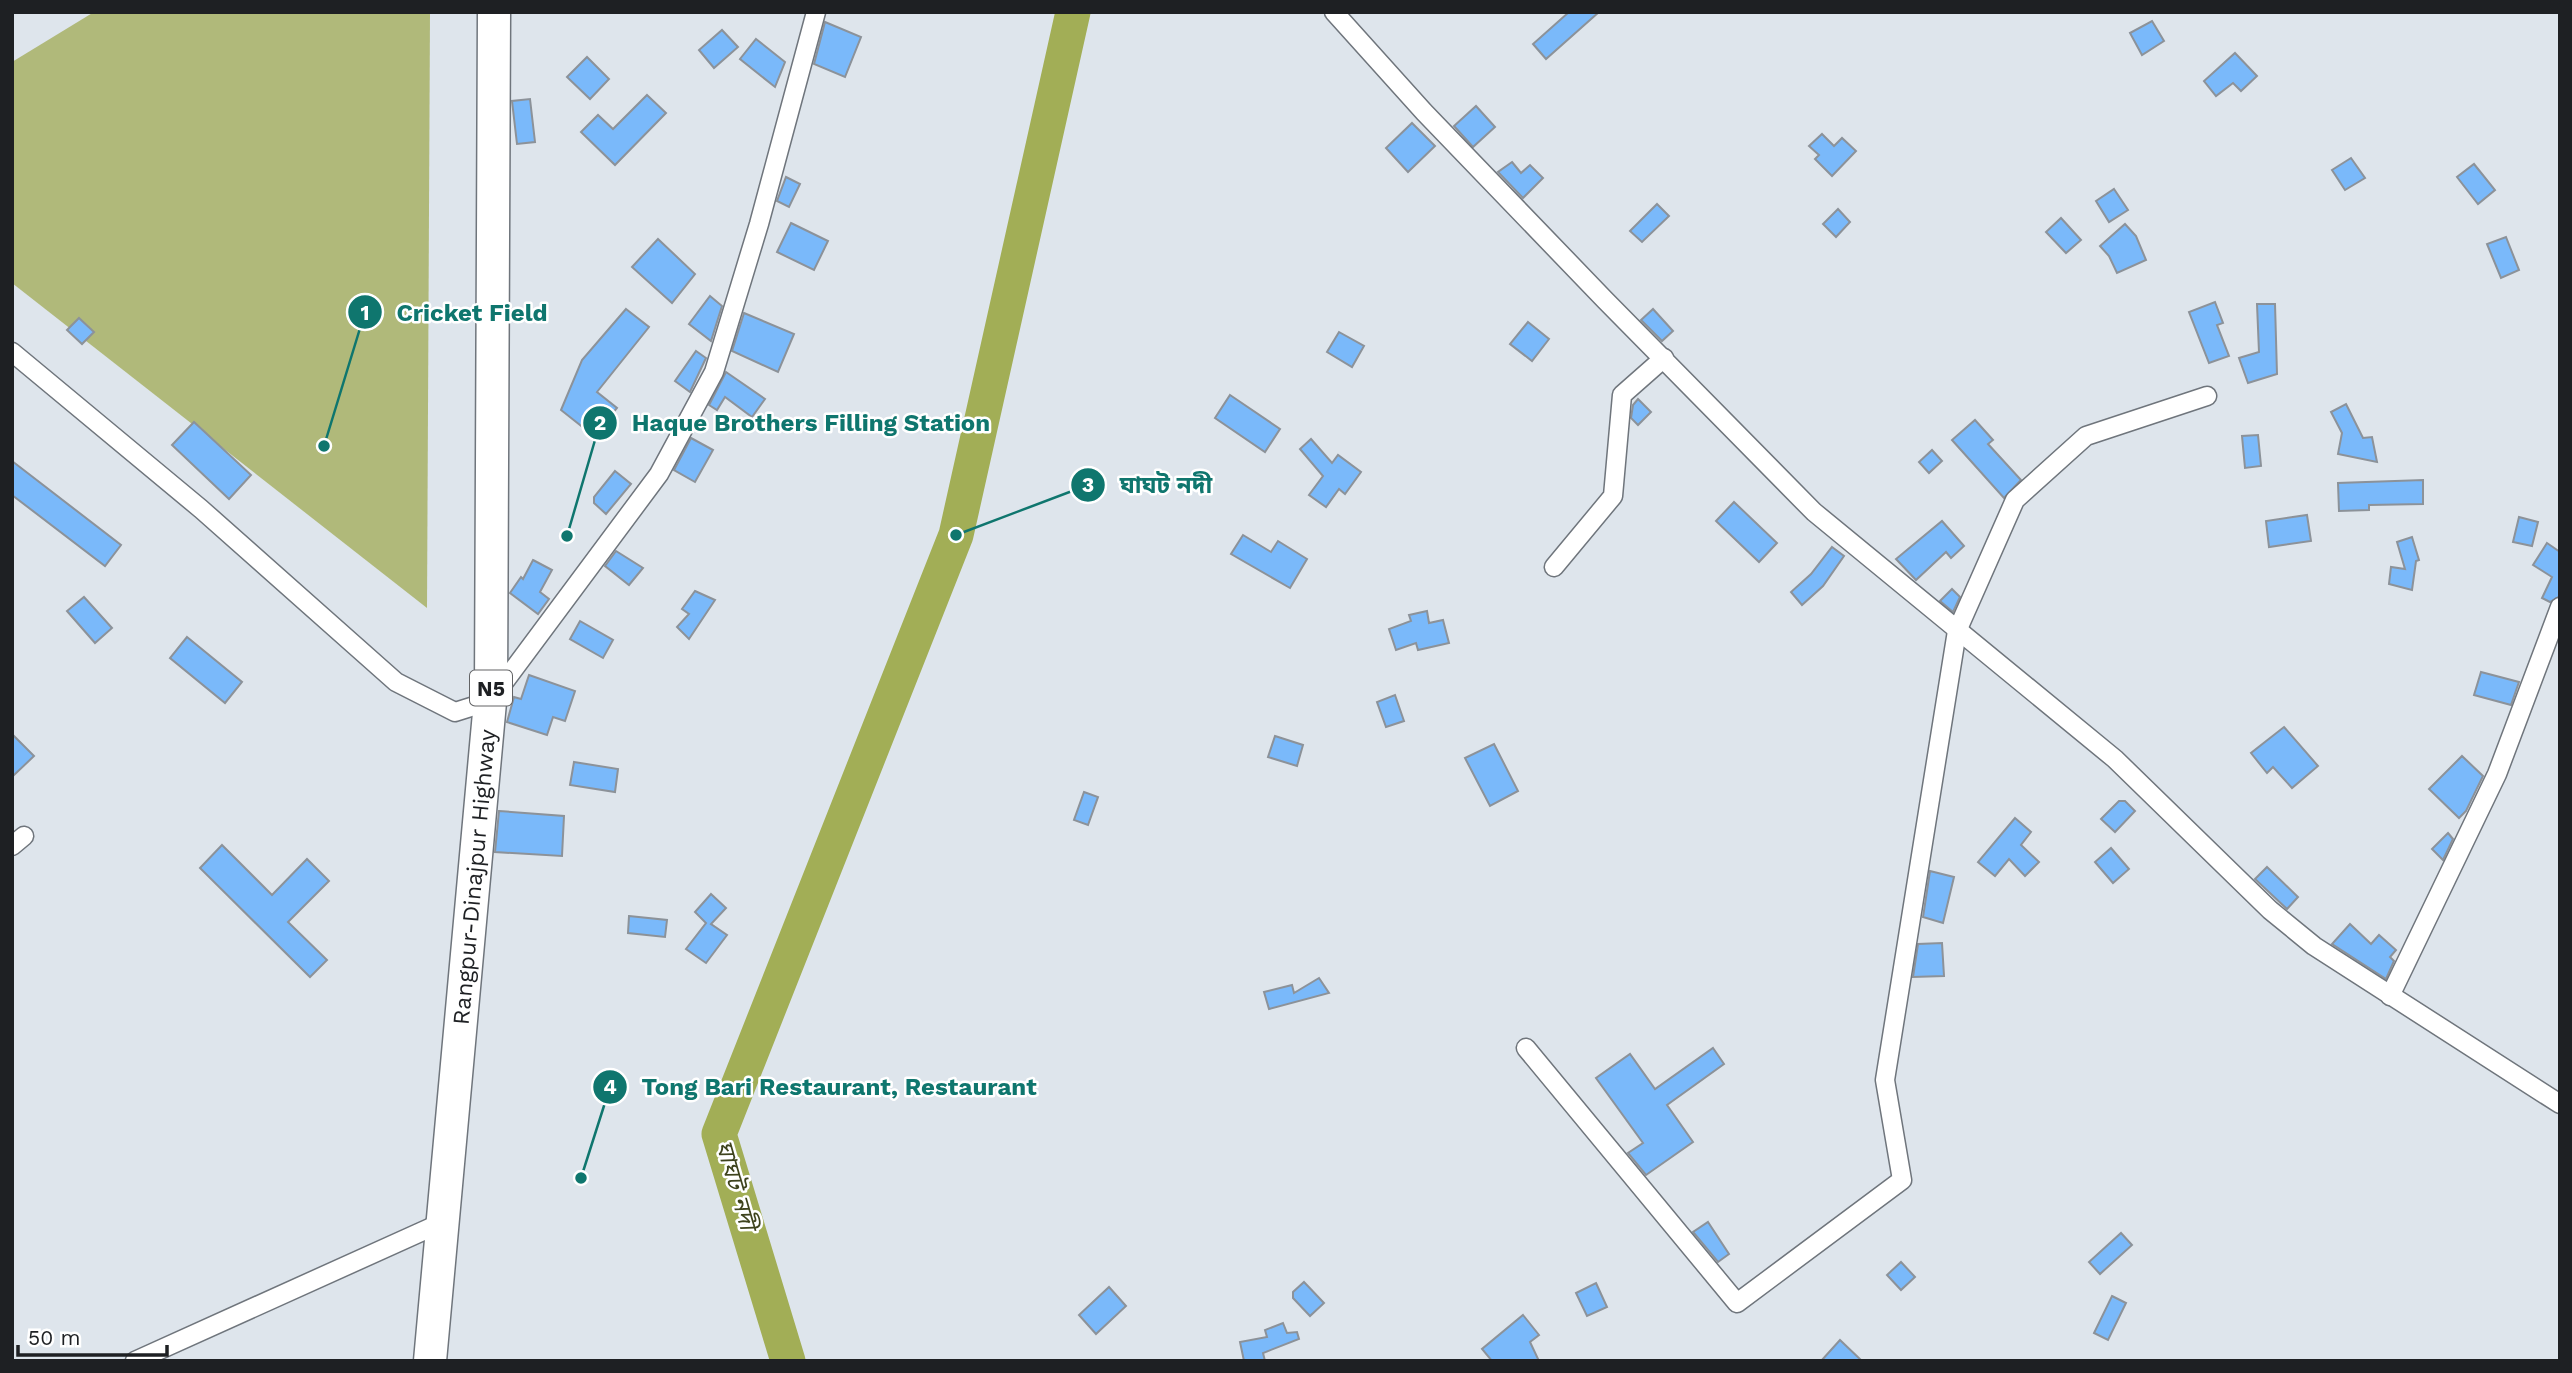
<svg xmlns="http://www.w3.org/2000/svg" width="2572" height="1373" font-family="'Work Sans','Noto Sans Bengali',sans-serif">
	<rect width="100%" height="100%" fill="#dee5ec"/>
	<polygon fill="#b0b97a" points="94,12 430,12 427,608 12,283 12,62"/>
	<g fill="none" stroke-linecap="round" stroke-linejoin="round">
		<polyline stroke="#a2ae56" stroke-width="35" points="788,1361 719,1134 956,535 1073,12"/>
	</g>
	<g fill="#7ab9fa" stroke="#8c9299" stroke-width="2">
		<polygon points="1569,12 1599,12 1546,59 1533,44"/>
		<polygon points="2152,21 2164,41 2142,55 2130,33"/>
		<polygon points="825,22 861,37 845,77 814,64"/>
		<polygon points="722,30 738,47 714,68 699,50"/>
		<polygon points="756,39 785,62 775,87 740,59"/>
		<polygon points="2235,53 2257,76 2241,91 2233,83 2216,96 2204,81"/>
		<polygon points="587,57 609,79 590,99 567,77"/>
		<polygon points="647,95 666,113 615,165 581,132 598,115 613,129"/>
		<polygon points="530,99 535,142 517,144 512,101"/>
		<polygon points="1476,106 1495,127 1473,147 1454,126"/>
		<polygon points="1412,123 1435,146 1408,172 1386,148"/>
		<polygon points="1822,134 1834,146 1842,138 1856,151 1832,176 1815,159 1819,155 1809,146"/>
		<polygon points="2351,158 2365,178 2345,190 2332,170"/>
		<polygon points="1512,162 1521,173 1530,165 1543,178 1523,198 1498,172"/>
		<polygon points="2474,164 2495,190 2478,204 2457,177"/>
		<polygon points="786,177 800,184 789,207 777,201"/>
		<polygon points="2114,189 2128,210 2109,222 2096,201"/>
		<polygon points="1657,204 1669,216 1642,242 1630,231"/>
		<polygon points="1838,209 1850,222 1836,237 1823,224"/>
		<polygon points="2061,218 2081,240 2066,253 2046,232"/>
		<polygon points="791,223 828,241 814,270 777,252"/>
		<polygon points="2125,224 2136,236 2146,260 2117,273 2109,256 2100,246"/>
		<polygon points="2506,237 2519,270 2501,278 2487,244"/>
		<polygon points="658,239 695,274 672,303 632,267"/>
		<polygon points="710,296 722,306 711,341 689,324"/>
		<polygon points="2215,302 2223,323 2217,325 2229,356 2209,363 2189,312"/>
		<polygon points="2257,304 2275,304 2277,374 2248,383 2239,358 2259,352"/>
		<polygon points="626,309 649,327 597,392 617,408 594,436 561,410 582,360"/>
		<polygon points="1653,309 1673,331 1662,341 1641,320"/>
		<polygon points="744,313 794,334 778,372 732,351"/>
		<polygon points="79,318 94,332 82,344 67,330"/>
		<polygon points="1528,322 1549,339 1532,361 1510,344"/>
		<polygon points="1339,332 1364,346 1352,367 1327,352"/>
		<polygon points="696,351 706,358 690,392 675,381"/>
		<polygon points="726,372 765,399 752,417 725,397 717,410 709,405"/>
		<polygon points="1230,395 1280,429 1265,452 1215,418"/>
		<polygon points="1638,399 1651,412 1638,425 1631,418 1633,405"/>
		<polygon points="2346,404 2363,438 2372,437 2377,462 2338,454 2342,433 2331,412"/>
		<polygon points="1975,420 1993,440 1988,444 2021,480 2004,498 1952,440"/>
		<polygon points="194,422 251,475 229,499 172,445"/>
		<polygon points="2258,435 2261,466 2245,468 2242,436"/>
		<polygon points="691,438 713,450 695,482 674,470"/>
		<polygon points="1311,439 1332,463 1338,455 1361,472 1345,494 1339,489 1326,507 1309,495 1323,476 1300,449"/>
		<polygon points="1932,450 1942,461 1929,473 1919,462"/>
		<polygon points="12,461 121,545 105,566 12,495"/>
		<polygon points="615,471 631,484 606,514 594,503 594,497"/>
		<polygon points="2423,480 2423,504 2369,505 2369,510 2339,511 2338,483"/>
		<polygon points="1734,502 1777,543 1759,562 1716,521"/>
		<polygon points="2307,515 2311,541 2269,547 2266,521"/>
		<polygon points="2519,517 2538,522 2532,546 2513,542"/>
		<polygon points="1942,521 1964,546 1951,558 1946,552 1916,580 1896,559"/>
		<polygon points="1243,535 1271,552 1278,541 1307,559 1290,588 1231,554"/>
		<polygon points="2412,537 2419,560 2416,561 2412,590 2389,584 2391,567 2405,569 2397,542"/>
		<polygon points="2547,543 2560,552 2560,596 2550,602 2542,598 2552,577 2533,565"/>
		<polygon points="1832,547 1844,556 1823,586 1802,605 1791,592 1811,574"/>
		<polygon points="616,551 643,568 629,585 605,566"/>
		<polygon points="533,560 552,570 540,592 549,599 538,614 510,593 521,577 523,579"/>
		<polygon points="1952,589 1960,597 1953,612 1940,601"/>
		<polygon points="695,591 715,600 689,639 677,627 689,614 682,609"/>
		<polygon points="84,597 112,628 95,643 67,611"/>
		<polygon points="1427,611 1429,623 1443,620 1449,643 1418,650 1416,643 1396,650 1389,629 1411,621 1409,615"/>
		<polygon points="580,621 613,640 603,658 570,639"/>
		<polygon points="187,637 242,682 225,703 170,658"/>
		<polygon points="2481,672 2519,682 2511,705 2474,695"/>
		<polygon points="529,675 575,691 565,721 553,717 547,735 507,722 514,697 521,699"/>
		<polygon points="1395,695 1404,721 1386,727 1377,702"/>
		<polygon points="2284,727 2318,766 2292,788 2273,767 2267,773 2251,753"/>
		<polygon points="12,734 34,756 12,777"/>
		<polygon points="1275,736 1303,745 1297,766 1268,757"/>
		<polygon points="1494,744 1518,791 1490,806 1465,758"/>
		<polygon points="2462,756 2483,776 2466,811 2459,818 2429,789"/>
		<polygon points="574,762 618,769 615,792 570,785"/>
		<polygon points="1084,792 1098,797 1088,825 1074,820"/>
		<polygon points="2119,801 2125,801 2135,811 2115,832 2101,819"/>
		<polygon points="499,811 564,816 562,856 495,852"/>
		<polygon points="2015,818 2031,832 2021,845 2039,862 2025,876 2009,859 1995,876 1978,862"/>
		<polygon points="2448,833 2453,839 2443,860 2432,849"/>
		<polygon points="222,845 272,895 307,859 329,881 288,922 327,960 310,977 200,868"/>
		<polygon points="2111,848 2129,869 2113,883 2095,862"/>
		<polygon points="2267,867 2298,897 2287,909 2255,879"/>
		<polygon points="1930,871 1954,877 1943,923 1923,917"/>
		<polygon points="711,894 726,908 711,924 727,935 706,963 686,949 706,923 695,912"/>
		<polygon points="629,916 667,920 665,937 628,933"/>
		<polygon points="2350,924 2371,944 2379,935 2396,950 2390,957 2394,961 2386,979 2332,944"/>
		<polygon points="1942,943 1944,976 1913,977 1918,944"/>
		<polygon points="1319,978 1329,993 1269,1009 1264,992 1292,985 1294,993"/>
		<polygon points="1713,1048 1724,1064 1667,1105 1693,1142 1646,1175 1628,1153 1643,1143 1596,1078 1630,1054 1655,1089"/>
		<polygon points="1708,1222 1729,1254 1718,1262 1693,1232"/>
		<polygon points="2121,1233 2132,1245 2100,1274 2089,1262"/>
		<polygon points="1901,1262 1915,1277 1901,1290 1887,1275"/>
		<polygon points="1304,1282 1324,1303 1310,1316 1293,1298 1293,1292"/>
		<polygon points="1596,1283 1607,1307 1587,1316 1576,1293"/>
		<polygon points="1109,1287 1126,1306 1096,1334 1079,1315"/>
		<polygon points="2112,1296 2126,1303 2108,1340 2094,1333"/>
		<polygon points="1523,1315 1539,1335 1530,1342 1539,1361 1492,1361 1482,1349"/>
		<polygon points="1283,1323 1287,1333 1297,1332 1299,1339 1263,1353 1265,1361 1244,1361 1240,1342 1267,1337 1265,1330"/>
		<polygon points="1840,1340 1862,1361 1821,1361"/>
	</g>
	<g fill="none" stroke-linecap="round" stroke-linejoin="round">
		<defs>
			<g id="street">
				<polyline points="1334,12 1424,112 1605,300 1814,512 2115,759 2270,910 2314,946 2560,1104"/>
				<polyline points="12,352 201,509 396,682 455,712 490,701 659,474 714,372 759,224 816,12"/>
				<polyline points="1554,567 1613,496 1622,395 1664,358"/>
				<polyline points="12,846 24,836"/>
				<polyline points="2390,996 2497,774 2560,607"/>
				<polyline points="1526,1048 1737,1303 1902,1180 1885,1080 1957,631 2015,500 2086,436 2207,396"/>
				<polyline points="135,1361 443,1222"/>
			</g>
			<g id="highway">
				<path id="s1" d="M430 1361 491 691 494 12"/>
			</g>
		</defs>
		<use href="#street" stroke="#6f757c" stroke-width="21"/>
		<use href="#highway" stroke="#6f757c" stroke-width="35"/>
		<use href="#street" stroke="#fff" stroke-width="18"/>
		<use href="#highway" stroke="#fff" stroke-width="32"/>
	</g>
	<g text-anchor="middle" dominant-baseline="central" stroke-width="5" stroke-linejoin="round" paint-order="stroke">
		<rect fill="#fff" stroke="#626365" stroke-width="2" x="470" y="670.5" width="42" height="35" rx="5"/>
		<g font-size="21" font-weight="bold" fill="#1e2023">
			<text x="491" y="688">N5</text>
		</g>
		<g font-size="23" fill="#1e2023" stroke="#fff">
			<text stroke="none"><textPath href="#s1" startOffset="486">Rangpur-Dinajpur Highway</textPath></text>
		</g>
		<g font-size="24" font-style="italic" fill="#3e431d" stroke="#fff">
			<text transform="translate(736 1185) rotate(74)">ঘাঘট নদী</text>
		</g>
	</g>
	<path fill="none" stroke="#0f766e" stroke-width="2.5" d="M324 446L365 312M567 536L600 423M956 535L1088 485M581 1178L610 1087"/>
	<g fill="#0f766e" stroke="#fff" stroke-width="2.5">
		<circle cx="324" cy="446" r="7"/>
		<circle cx="567" cy="536" r="7"/>
		<circle cx="956" cy="535" r="7"/>
		<circle cx="581" cy="1178" r="7"/>
		<circle cx="365" cy="312" r="18"/>
		<circle cx="600" cy="423" r="18"/>
		<circle cx="1088" cy="485" r="18"/>
		<circle cx="610" cy="1087" r="18"/>
	</g>
	<g font-size="21" text-anchor="middle" font-weight="bold" fill="#fff">
		<text x="365" y="320">1</text>
		<text x="600" y="430">2</text>
		<text x="1088" y="492">3</text>
		<text x="610" y="1094">4</text>
	</g>
	<g font-size="24" text-anchor="middle" font-weight="bold" fill="#0f766e" stroke="#fff" stroke-width="5" stroke-linejoin="round" paint-order="stroke">
		<text x="472" y="321">Cricket Field</text>
		<text x="811" y="431">Haque Brothers Filling Station</text>
		<text x="1166" y="493">ঘাঘট নদী</text>
		<text x="839" y="1095">Tong Bari Restaurant, Restaurant</text>
	</g>
	<rect width="2572" height="1373" fill="none" stroke="#1e2023" stroke-width="28"/>
	<path d="M18 1345v10h149v-10" fill="none" stroke="#1e2023" stroke-width="3.5"/>
	<text x="28" y="1345" font-size="21" fill="#1e2023" stroke="#ffffff" stroke-width="5" paint-order="stroke">50 m</text>
</svg>
